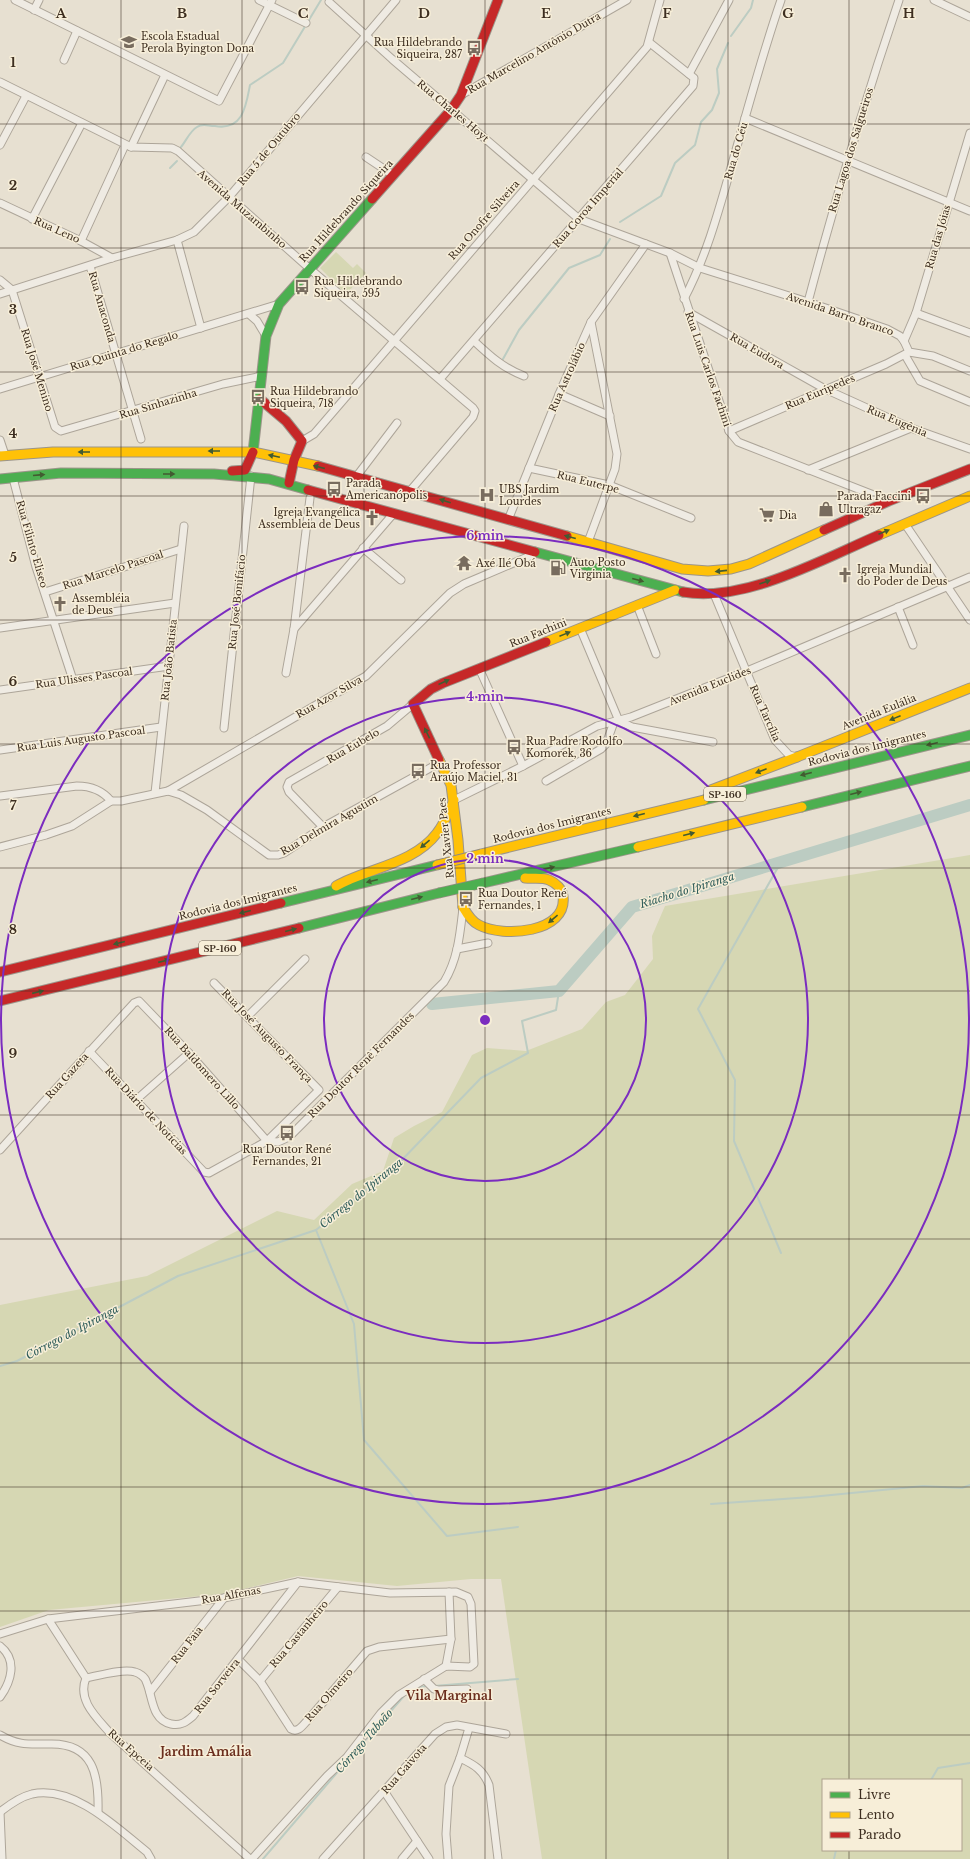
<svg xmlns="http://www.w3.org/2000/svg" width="970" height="1859" font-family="'Libre Baskerville',serif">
	<rect width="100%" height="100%" fill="#e7e0d1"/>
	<g fill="#d6d7b3" fill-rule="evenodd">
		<polygon points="336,252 353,268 357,264 366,273 346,294 320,268"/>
		<path d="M970 855V1859H542L501 1579H471L397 1586 298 1576 223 1594 49 1610 0 1627V1305L147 1276 277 1211 314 1220 352 1184 383 1171 394 1138 414 1126 442 1112 472 1055 487 1048 526 1051 582 1029 606 1002 625 995 653 959 652 936 665 906ZM823 1780H961V1850H823Z"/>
	</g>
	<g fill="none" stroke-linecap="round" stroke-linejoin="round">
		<g stroke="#bcccc2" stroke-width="2">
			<polyline points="731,36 751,8 753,0"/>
			<path d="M181 147C186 141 190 131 197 127 202 123 208 126 215 126 243 131 246 106 250 85L283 63 321 0"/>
			<polyline points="170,168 177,161"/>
			<polyline points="620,222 661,196 675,163 695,145 701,122 712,110 719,93 717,69 728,43"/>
			<polyline points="503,359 519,330 569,268 600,255 610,239"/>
			<polyline points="781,862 698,1009 735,1080 734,1141 781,1253"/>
			<polyline points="316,1230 354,1324 364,1440 447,1536 518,1527"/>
			<polyline points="0,1366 17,1361 178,1276 316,1230 397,1165 481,1078 528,1053 522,1021 556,1010 559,991"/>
			<polyline points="711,1504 811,1497 923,1486 962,1488 970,1485"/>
			<polyline points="434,1686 518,1679"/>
			<polyline points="418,1687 428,1686"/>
			<polyline points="354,1753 404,1696"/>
			<polyline points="931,1780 938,1768 970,1763"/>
			<polyline points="263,1859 347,1761"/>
			<polyline points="834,1859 836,1850"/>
		</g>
		<polyline stroke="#bcccc2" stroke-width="12" points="432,1004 559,991 632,907 970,805"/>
		<defs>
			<g id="street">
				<polyline points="15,0 219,101 272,0"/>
				<polyline points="259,0 306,23"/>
				<polyline points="934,0 970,17"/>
				<polyline points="329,2 392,59 579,219 670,253 700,268 808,302 887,329 900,336 904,341 909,352 933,356 970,371"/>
				<polyline points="34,10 39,0"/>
				<polyline points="64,60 77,31"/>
				<polyline points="689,74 729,0"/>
				<polyline points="0,82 131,147 172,148 178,151 310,269 473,408 475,411 473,417 410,491"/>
				<polyline points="461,95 627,0"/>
				<polyline points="745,118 970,211"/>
				<polyline points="0,145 26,96"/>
				<polyline points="131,147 165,75"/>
				<polyline points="366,157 393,175"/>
				<polyline points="0,203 81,241 112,258"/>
				<polyline points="32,219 82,123"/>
				<polyline points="177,240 201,328"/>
				<polyline points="81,241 125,145"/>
				<polyline points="670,253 729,431 738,442 889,501"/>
				<polyline points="90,266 141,439"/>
				<polyline points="0,280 12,290 55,427 61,431 223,384 262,376"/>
				<polyline points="0,294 112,258 177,240 194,232 229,197 396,0"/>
				<path d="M684 299C708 253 720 206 734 157 749 104 763 52 781 0"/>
				<path d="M808 302C835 200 865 100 899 0"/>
				<polyline points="688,312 825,389 911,428 970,449"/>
				<polyline points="916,313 970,333"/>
				<polyline points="249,314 257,321 266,336"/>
				<path d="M474 341C490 356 503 368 524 376"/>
				<polyline points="904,341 916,313 970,133"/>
				<polyline points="905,355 920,381 970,402"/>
				<polyline points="440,379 693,86 694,78 650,43"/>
				<polyline points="0,389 279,304"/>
				<polyline points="559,394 610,416"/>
				<polyline points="729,431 886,364 909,352"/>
				<polyline points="0,440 5,455"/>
				<polyline points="302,441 314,434 647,47 660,0"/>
				<polyline points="529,468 609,485 691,518"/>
				<polyline points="808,470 911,428"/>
				<polyline points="356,477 397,423"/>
				<polyline points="13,478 36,567 73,680"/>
				<polyline points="508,520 562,387 591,322 646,244"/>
				<polyline points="905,524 970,620"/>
				<polyline points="588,542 615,469 617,454 591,322"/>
				<polyline points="363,548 401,580"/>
				<polyline points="45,592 181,549"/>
				<polyline points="714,594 775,740 789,755 797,757"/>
				<polyline points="637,605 656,654"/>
				<polyline points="898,607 913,645"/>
				<polyline points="0,628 175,603"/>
				<polyline points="580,628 619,721 632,727 713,742"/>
				<polyline points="294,629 394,513"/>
				<polyline points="479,668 523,766"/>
				<polyline points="286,673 294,629 310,498"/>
				<polyline points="0,690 169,666"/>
				<polyline points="224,728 251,476"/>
				<polyline points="0,750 161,727"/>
				<polyline points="546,781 601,749 606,744 614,722"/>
				<polyline points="168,791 366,676 450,593 464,584 537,553"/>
				<polyline points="155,793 184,526"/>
				<path d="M0 796 77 786C91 786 102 790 111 801"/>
				<polyline points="454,800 523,766 597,726 631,717 747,671 970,577"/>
				<polyline points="323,827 289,792 287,787 289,782 387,726 413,704"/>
				<polyline points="0,847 46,835 72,826 111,801 121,801 168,791 181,795 207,810 269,855 278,855 284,853 323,827 441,762"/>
				<polyline points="457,949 488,943"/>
				<polyline points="214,983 319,1090 267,1141"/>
				<polyline points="248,1016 305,959"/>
				<path d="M89 1051 204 1172 209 1173 267 1141 278 1142 289 1137 444 982C458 959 460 934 463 908"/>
				<polyline points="136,1100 189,1053"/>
				<polyline points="0,1150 134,1003 139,1001 189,1053 267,1141"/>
				<path d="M48 1619 86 1678C77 1700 96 1717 110 1733L250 1859"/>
				<polyline points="0,1634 48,1619 224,1598 298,1582 390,1593 456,1592 468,1597 471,1604 474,1664 470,1667 446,1666 399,1695 381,1713 347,1757 327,1776 252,1859"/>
				<path d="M0 1646C18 1660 11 1682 0 1697"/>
				<path d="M238 1659 260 1681 291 1729C298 1733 302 1726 307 1721L367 1651 379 1647 451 1639"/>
				<polyline points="446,1666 451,1639 449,1592"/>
				<path d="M86 1678C98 1676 123 1668 135 1672 139 1673 145 1677 146 1681 153 1696 151 1720 171 1724 181 1726 186 1722 193 1716L298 1582"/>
				<polyline points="424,1679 434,1689 438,1690 467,1689"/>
				<polyline points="260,1681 338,1587"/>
				<polyline points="150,1692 224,1598"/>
				<path d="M0 1735C19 1746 29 1744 50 1744 94 1743 99 1776 98 1812"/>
				<path d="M460 1758C475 1765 483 1770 489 1785L498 1859"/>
				<polyline points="384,1791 429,1859"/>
				<path d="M0 1812C10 1804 20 1797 32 1794 74 1785 117 1828 147 1852L151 1859"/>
				<polyline points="0,1812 2,1859"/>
				<polyline points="323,1859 435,1734 446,1727 457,1725 506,1734"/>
				<polyline points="402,1859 417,1841"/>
				<polyline points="448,1859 446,1834 449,1786 460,1758 469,1728"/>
			</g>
			<g id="fast">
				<polyline points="253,452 266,336 279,304 372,199"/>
				<polyline points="0,479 61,473 214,474 269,479 308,490"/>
				<polyline points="535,552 683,592"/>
				<polyline points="704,800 970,735"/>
				<polyline points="802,807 970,766"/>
				<polyline points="483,883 638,847"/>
				<polyline points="281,903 437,865"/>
				<polyline points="299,928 439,893"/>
			</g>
			<g id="slow">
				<polyline points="0,456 53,452 253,452 318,466"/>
				<polyline points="879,535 970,496"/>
				<polyline points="567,536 682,569 708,571 731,569 749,564 824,530"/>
				<polyline points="546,642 675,590"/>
				<polyline points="797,757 970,688"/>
				<polyline points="439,760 451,785 458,840 463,907"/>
				<polyline points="711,790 797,757"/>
				<polyline points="638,847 802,807"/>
				<polyline points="481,854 704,800"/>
				<path d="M336 886C368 868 414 864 437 833 445 823 449 811 454 800"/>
				<path d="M463 907C467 914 472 922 479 925 503 938 568 933 563 896 562 889 556 883 549 880 542 877 533 879 525 878"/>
			</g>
			<g id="jam">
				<polyline points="372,199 451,110 461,95 498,0"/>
				<polyline points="260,399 286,421 302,441 294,460 289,483"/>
				<polyline points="318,466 567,536"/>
				<polyline points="232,471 245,470 253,452"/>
				<polyline points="308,490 535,552"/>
				<polyline points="824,530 889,501 970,469"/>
				<path d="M683 592C745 603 823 559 879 535"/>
				<polyline points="439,760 413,704 431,689 443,683 546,642"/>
				<polyline points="0,972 281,903"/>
				<polyline points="0,1001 299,928"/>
			</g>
		</defs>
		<use href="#street" stroke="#ada599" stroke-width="9"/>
		<use href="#fast" stroke="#9c958a" stroke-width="11"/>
		<use href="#slow" stroke="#9c958a" stroke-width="11"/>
		<use href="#jam" stroke="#9c958a" stroke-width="11"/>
		<use href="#street" stroke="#efebe3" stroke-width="7"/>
		<use href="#fast" stroke="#4caf50" stroke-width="9"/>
		<use href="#slow" stroke="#ffc107" stroke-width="9"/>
		<use href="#jam" stroke="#c62828" stroke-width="9"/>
		<defs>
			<polyline id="fast-bridge" points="439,893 483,883"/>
			<polyline id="slow-bridge" points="437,865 481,854"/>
		</defs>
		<use href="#fast-bridge" stroke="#928b80" stroke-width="11" stroke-linecap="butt"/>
		<use href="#slow-bridge" stroke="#928b80" stroke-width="11" stroke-linecap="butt"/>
		<use href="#fast-bridge" stroke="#4caf50" stroke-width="9"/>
		<use href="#slow-bridge" stroke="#ffc107" stroke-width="9"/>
	</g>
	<defs><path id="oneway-solid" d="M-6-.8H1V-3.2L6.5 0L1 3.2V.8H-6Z"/></defs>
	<g fill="#425b31">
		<use href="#oneway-solid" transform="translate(214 451) rotate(180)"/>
		<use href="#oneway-solid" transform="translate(84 452) rotate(180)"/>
		<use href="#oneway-solid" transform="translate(274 456) rotate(-168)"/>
		<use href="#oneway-solid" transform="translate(319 467) rotate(-166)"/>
		<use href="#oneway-solid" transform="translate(169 474)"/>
		<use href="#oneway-solid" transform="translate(39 475) rotate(-5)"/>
		<use href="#oneway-solid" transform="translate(445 501) rotate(-163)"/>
		<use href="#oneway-solid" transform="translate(884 532) rotate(-23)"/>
		<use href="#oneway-solid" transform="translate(570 537) rotate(-165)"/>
		<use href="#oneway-solid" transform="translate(721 571) rotate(174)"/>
		<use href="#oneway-solid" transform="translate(638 580) rotate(15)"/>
		<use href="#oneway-solid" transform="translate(765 582) rotate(-20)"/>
		<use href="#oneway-solid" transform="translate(565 634) rotate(-22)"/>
		<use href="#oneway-solid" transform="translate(444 682) rotate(-24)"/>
		<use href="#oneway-solid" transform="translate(895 718) rotate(158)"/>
		<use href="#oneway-solid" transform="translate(427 733) rotate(-116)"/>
		<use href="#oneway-solid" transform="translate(932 744) rotate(166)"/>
		<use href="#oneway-solid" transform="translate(761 771) rotate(159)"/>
		<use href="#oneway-solid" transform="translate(806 774) rotate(166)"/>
		<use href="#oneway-solid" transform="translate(856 793) rotate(-14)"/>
		<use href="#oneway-solid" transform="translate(639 815) rotate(166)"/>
		<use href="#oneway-solid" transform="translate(689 834) rotate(-14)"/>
		<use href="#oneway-solid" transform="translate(425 844) rotate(140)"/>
		<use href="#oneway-solid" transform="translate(549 868) rotate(-13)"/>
		<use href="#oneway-solid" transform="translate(372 881) rotate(166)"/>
		<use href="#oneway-solid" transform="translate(417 898) rotate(-14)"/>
		<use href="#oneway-solid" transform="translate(245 912) rotate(166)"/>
		<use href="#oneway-solid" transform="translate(553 919) rotate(140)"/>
		<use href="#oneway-solid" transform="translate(291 930) rotate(-14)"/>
		<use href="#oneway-solid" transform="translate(119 943) rotate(166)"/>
		<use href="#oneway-solid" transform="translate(164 961) rotate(-13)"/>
		<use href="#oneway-solid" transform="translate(38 992) rotate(-13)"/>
	</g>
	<path fill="none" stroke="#3d2e20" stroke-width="1" stroke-opacity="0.55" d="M121 0V1859M242 0V1859M364 0V1859M485 0V1859M606 0V1859M728 0V1859M849 0V1780M0 124H970M0 248H970M0 372H970M0 496H970M0 620H970M0 744H970M0 868H970M0 991H970M0 1115H970M0 1239H970M0 1363H970M0 1487H970M0 1611H970M0 1735H970M849 1850V1859"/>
	<g fill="none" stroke="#7b2cbf" stroke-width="2">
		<circle cx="485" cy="1020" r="161"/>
		<circle cx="485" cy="1020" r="323"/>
		<circle cx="485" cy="1020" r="484"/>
	</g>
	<defs>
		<symbol id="school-bare" viewBox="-9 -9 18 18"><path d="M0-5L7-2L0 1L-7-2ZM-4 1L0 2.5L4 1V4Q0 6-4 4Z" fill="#786c5e" stroke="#f7eed8" stroke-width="2.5" paint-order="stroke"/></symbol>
		<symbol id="bus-bare" viewBox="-9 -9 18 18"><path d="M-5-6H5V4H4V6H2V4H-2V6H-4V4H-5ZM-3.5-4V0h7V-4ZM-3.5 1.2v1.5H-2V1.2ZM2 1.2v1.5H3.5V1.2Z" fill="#786c5e" stroke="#f7eed8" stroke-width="2.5" paint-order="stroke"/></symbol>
		<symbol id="hospital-bare" viewBox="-9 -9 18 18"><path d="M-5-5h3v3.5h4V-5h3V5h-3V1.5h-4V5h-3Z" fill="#786c5e" stroke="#f7eed8" stroke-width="2.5" paint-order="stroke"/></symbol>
		<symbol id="shop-bare" viewBox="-9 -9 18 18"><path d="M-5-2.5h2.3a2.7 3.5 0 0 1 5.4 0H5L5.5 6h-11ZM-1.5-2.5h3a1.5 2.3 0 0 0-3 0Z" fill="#786c5e" stroke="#f7eed8" stroke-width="2.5" paint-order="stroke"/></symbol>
		<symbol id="supermarket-bare" viewBox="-9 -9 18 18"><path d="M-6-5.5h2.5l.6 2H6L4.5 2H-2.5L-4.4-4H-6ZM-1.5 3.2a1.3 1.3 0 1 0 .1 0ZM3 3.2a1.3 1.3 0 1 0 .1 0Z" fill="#786c5e" stroke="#f7eed8" stroke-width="2.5" paint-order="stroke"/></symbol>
		<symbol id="church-bare" viewBox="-9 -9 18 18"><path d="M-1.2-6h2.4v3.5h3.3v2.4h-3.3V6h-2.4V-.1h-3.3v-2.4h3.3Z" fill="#786c5e" stroke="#f7eed8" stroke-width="2.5" paint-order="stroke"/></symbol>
		<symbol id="temple-bare" viewBox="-9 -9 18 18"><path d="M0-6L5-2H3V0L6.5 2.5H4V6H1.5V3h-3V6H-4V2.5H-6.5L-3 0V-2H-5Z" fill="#786c5e" stroke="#f7eed8" stroke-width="2.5" paint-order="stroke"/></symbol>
		<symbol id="fuel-bare" viewBox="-9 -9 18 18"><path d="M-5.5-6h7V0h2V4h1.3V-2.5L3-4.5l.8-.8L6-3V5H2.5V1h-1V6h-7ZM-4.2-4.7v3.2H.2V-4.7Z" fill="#786c5e" stroke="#f7eed8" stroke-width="2.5" paint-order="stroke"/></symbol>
	</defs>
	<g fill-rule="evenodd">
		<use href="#school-bare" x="118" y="31" width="22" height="22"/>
		<use href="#bus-bare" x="463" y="37" width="22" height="22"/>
		<use href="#bus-bare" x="291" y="276" width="22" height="22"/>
		<use href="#bus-bare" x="247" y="386" width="22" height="22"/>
		<use href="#bus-bare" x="323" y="478" width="22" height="22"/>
		<use href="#hospital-bare" x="476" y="484" width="22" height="22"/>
		<use href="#bus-bare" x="912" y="485" width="22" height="22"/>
		<use href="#shop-bare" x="815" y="498" width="22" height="22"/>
		<use href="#supermarket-bare" x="756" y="504" width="22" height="22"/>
		<use href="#church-bare" x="361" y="507" width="22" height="22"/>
		<use href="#temple-bare" x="453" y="552" width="22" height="22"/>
		<use href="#fuel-bare" x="547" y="557" width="22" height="22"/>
		<use href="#church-bare" x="834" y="564" width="22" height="22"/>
		<use href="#church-bare" x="49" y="593" width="22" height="22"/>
		<use href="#bus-bare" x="503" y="736" width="22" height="22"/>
		<use href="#bus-bare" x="407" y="760" width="22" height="22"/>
		<use href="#bus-bare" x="455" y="888" width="22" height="22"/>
		<use href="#bus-bare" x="276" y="1122" width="22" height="22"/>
	</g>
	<g text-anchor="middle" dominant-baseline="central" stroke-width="3" stroke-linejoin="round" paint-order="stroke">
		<g fill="#f7eed8" stroke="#756857" stroke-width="1">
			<rect x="704" y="787" width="42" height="14" rx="3"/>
			<rect x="199" y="941" width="42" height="14" rx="3"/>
		</g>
		<g font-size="9" font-weight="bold" fill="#3d2e20">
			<text x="725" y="794">SP-160</text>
			<text x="220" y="948">SP-160</text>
		</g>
		<g font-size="10" fill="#3d2e20" stroke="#f7eed8" text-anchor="start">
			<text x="141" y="36">Escola Estadual<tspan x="141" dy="12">Perola Byington Dona</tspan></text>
			<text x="462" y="42" text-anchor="end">Rua Hildebrando<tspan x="462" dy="12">Siqueira, 287</tspan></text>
			<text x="314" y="281">Rua Hildebrando<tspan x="314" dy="12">Siqueira, 595</tspan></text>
			<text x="270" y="391">Rua Hildebrando<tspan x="270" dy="12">Siqueira, 718</tspan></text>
			<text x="346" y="483">Parada<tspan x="346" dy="12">Americanópolis</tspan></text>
			<text x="499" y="489">UBS Jardim<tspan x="499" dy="12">Lourdes</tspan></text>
			<text x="911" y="496" text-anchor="end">Parada Faccini</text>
			<text x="838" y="509">Ultragaz</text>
			<text x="360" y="512" text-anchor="end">Igreja Evangélica<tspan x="360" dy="12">Assembleia de Deus</tspan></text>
			<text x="779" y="515">Dia</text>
			<text x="570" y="562">Auto Posto<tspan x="570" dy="12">Virginia</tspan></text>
			<text x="476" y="563">Axé Ilé Obá</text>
			<text x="857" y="569">Igreja Mundial<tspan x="857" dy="12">do Poder de Deus</tspan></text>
			<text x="72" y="598">Assembléia<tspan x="72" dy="12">de Deus</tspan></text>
			<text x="526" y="741">Rua Padre Rodolfo<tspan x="526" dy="12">Komorek, 36</tspan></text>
			<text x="430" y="765">Rua Professor<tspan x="430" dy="12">Araújo Maciel, 31</tspan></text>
			<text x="478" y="893">Rua Doutor René<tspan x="478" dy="12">Fernandes, 1</tspan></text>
			<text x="287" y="1149" text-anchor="middle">Rua Doutor René<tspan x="287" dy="12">Fernandes, 21</tspan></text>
		</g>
		<g font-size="10" fill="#3d2e20" stroke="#f7eed8">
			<text transform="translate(534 53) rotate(-30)">Rua Marcelino Antônio Dutra</text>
			<text transform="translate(453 111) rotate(40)">Rua Charles Hoyt</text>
			<text transform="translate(269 149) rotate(-50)">Rua 5 de Outubro</text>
			<text transform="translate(851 150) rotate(-73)">Rua Lagoa dos Salgueiros</text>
			<text transform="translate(736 151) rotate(-74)">Rua do Céu</text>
			<text transform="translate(588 208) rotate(-49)">Rua Coroa Imperial</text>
			<text transform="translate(242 209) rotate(41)">Avenida Muzambinho</text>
			<text transform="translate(346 211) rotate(-48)">Rua Hildebrando Siqueira</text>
			<text transform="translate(484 220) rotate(-49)">Rua Onofre Silveira</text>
			<text transform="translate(57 230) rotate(24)">Rua Leno</text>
			<text transform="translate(938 237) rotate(-74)">Rua das Jóias</text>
			<text transform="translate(102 307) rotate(74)">Rua Anaconda</text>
			<text transform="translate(840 314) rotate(19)">Avenida Barro Branco</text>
			<text transform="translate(124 351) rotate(-17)">Rua Quinta do Regalo</text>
			<text transform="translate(757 351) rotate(30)">Rua Eudora</text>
			<text transform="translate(708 369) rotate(71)">Rua Luis Carlos Fachini</text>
			<text transform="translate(37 370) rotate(73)">Rua José Menino</text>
			<text transform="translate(567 377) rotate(-66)">Rua Astrolábio</text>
			<text transform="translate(820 392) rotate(-23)">Rua Eurípedes</text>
			<text transform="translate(158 404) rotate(-17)">Rua Sinhazinha</text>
			<text transform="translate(897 421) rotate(23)">Rua Eugênia</text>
			<text transform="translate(588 482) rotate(14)">Rua Euterpe</text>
			<text transform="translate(32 544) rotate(74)">Rua Filinto Eliseo</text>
			<text transform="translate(113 570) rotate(-18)">Rua Marcelo Pascoal</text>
			<text transform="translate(237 602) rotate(-84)">Rua José Bonifácio</text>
			<text transform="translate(538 633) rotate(-22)">Rua Fachini</text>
			<text transform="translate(169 660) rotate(-84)">Rua João Batista</text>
			<text transform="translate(84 678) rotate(-8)">Rua Ulisses Pascoal</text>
			<text transform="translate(710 686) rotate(-22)">Avenida Euclides</text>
			<text transform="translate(329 697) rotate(-30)">Rua Azor Silva</text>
			<text transform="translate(879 712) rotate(-22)">Avenida Eulália</text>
			<text transform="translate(765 713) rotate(66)">Rua Tarcília</text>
			<text transform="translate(81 739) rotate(-8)">Rua Luis Augusto Pascoal</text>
			<text transform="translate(353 746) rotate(-30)">Rua Eubelo</text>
			<text transform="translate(867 748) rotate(-14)">Rodovia dos Imigrantes</text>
			<text transform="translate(329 825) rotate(-30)">Rua Delmira Agustim</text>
			<text transform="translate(552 825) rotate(-14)">Rodovia dos Imigrantes</text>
			<text transform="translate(446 838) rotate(-96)">Rua Xavier Paes</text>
			<text transform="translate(238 902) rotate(-14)">Rodovia dos Imigrantes</text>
			<text transform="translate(267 1036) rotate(46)">Rua José Augusto França</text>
			<text transform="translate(361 1065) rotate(-45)">Rua Doutor Renê Fernandes</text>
			<text transform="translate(202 1068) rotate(48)">Rua Baldomero Lillo</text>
			<text transform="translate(67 1076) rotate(-48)">Rua Gazeta</text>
			<text transform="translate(146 1111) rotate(47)">Rua Diário de Notícias</text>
			<text transform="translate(231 1595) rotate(-10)">Rua Alfenas</text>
			<text transform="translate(299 1634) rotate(-50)">Rua Castanheiro</text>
			<text transform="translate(187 1645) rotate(-52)">Rua Faia</text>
			<text transform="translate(217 1686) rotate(-52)">Rua Sorveira</text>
			<text transform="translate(329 1695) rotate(-49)">Rua Olmeiro</text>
			<text transform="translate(131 1750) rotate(41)">Rua Epceia</text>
			<text transform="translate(404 1769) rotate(-49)">Rua Gaivota</text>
		</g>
		<g font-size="11" font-style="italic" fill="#2f5d5a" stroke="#f7eed8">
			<text transform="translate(687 890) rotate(-17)">Riacho do Ipiranga</text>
			<text transform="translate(361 1193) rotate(-39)">Córrego do Ipiranga</text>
			<text transform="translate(72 1332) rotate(-28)">Córrego do Ipiranga</text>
			<text transform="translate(364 1741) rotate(-49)">Córrego Taboão</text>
		</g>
		<g font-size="12" font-weight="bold" fill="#6b2e1e" stroke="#f7eed8">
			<text x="449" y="1695">Vila Marginal</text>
			<text x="206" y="1751">Jardim Amália</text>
		</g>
	</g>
	<g font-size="13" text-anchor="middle" font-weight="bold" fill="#3d2e20" stroke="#f7eed8" stroke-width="3" stroke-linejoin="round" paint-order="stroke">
		<text x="61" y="18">A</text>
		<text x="182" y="18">B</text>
		<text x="303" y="18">C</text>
		<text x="424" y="18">D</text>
		<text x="546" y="18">E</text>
		<text x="667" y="18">F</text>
		<text x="788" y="18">G</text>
		<text x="909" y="18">H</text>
		<text x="13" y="67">1</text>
		<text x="13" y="190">2</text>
		<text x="13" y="314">3</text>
		<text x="13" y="438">4</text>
		<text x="13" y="562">5</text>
		<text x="13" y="686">6</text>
		<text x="13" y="810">7</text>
		<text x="13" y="934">8</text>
		<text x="13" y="1058">9</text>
	</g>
	<circle cx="485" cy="1020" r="6" fill="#7b2cbf" stroke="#f7eed8" stroke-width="2"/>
	<g font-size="12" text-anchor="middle" font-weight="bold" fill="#7b2cbf" stroke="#f7eed8" stroke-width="3" stroke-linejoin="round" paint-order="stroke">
		<text x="485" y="540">6 min</text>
		<text x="485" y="701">4 min</text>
		<text x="485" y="863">2 min</text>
	</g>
	<rect x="822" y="1779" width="140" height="72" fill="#f7eed8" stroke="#ada18e"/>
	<rect x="830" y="1792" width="20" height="6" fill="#4caf50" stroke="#ada18e"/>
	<text x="858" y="1799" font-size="12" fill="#3d2e20">Livre</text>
	<rect x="830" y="1812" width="20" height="6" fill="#ffc107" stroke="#ada18e"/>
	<text x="858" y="1819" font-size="12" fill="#3d2e20">Lento</text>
	<rect x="830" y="1832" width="20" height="6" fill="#c62828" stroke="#ada18e"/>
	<text x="858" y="1839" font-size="12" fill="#3d2e20">Parado</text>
</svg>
